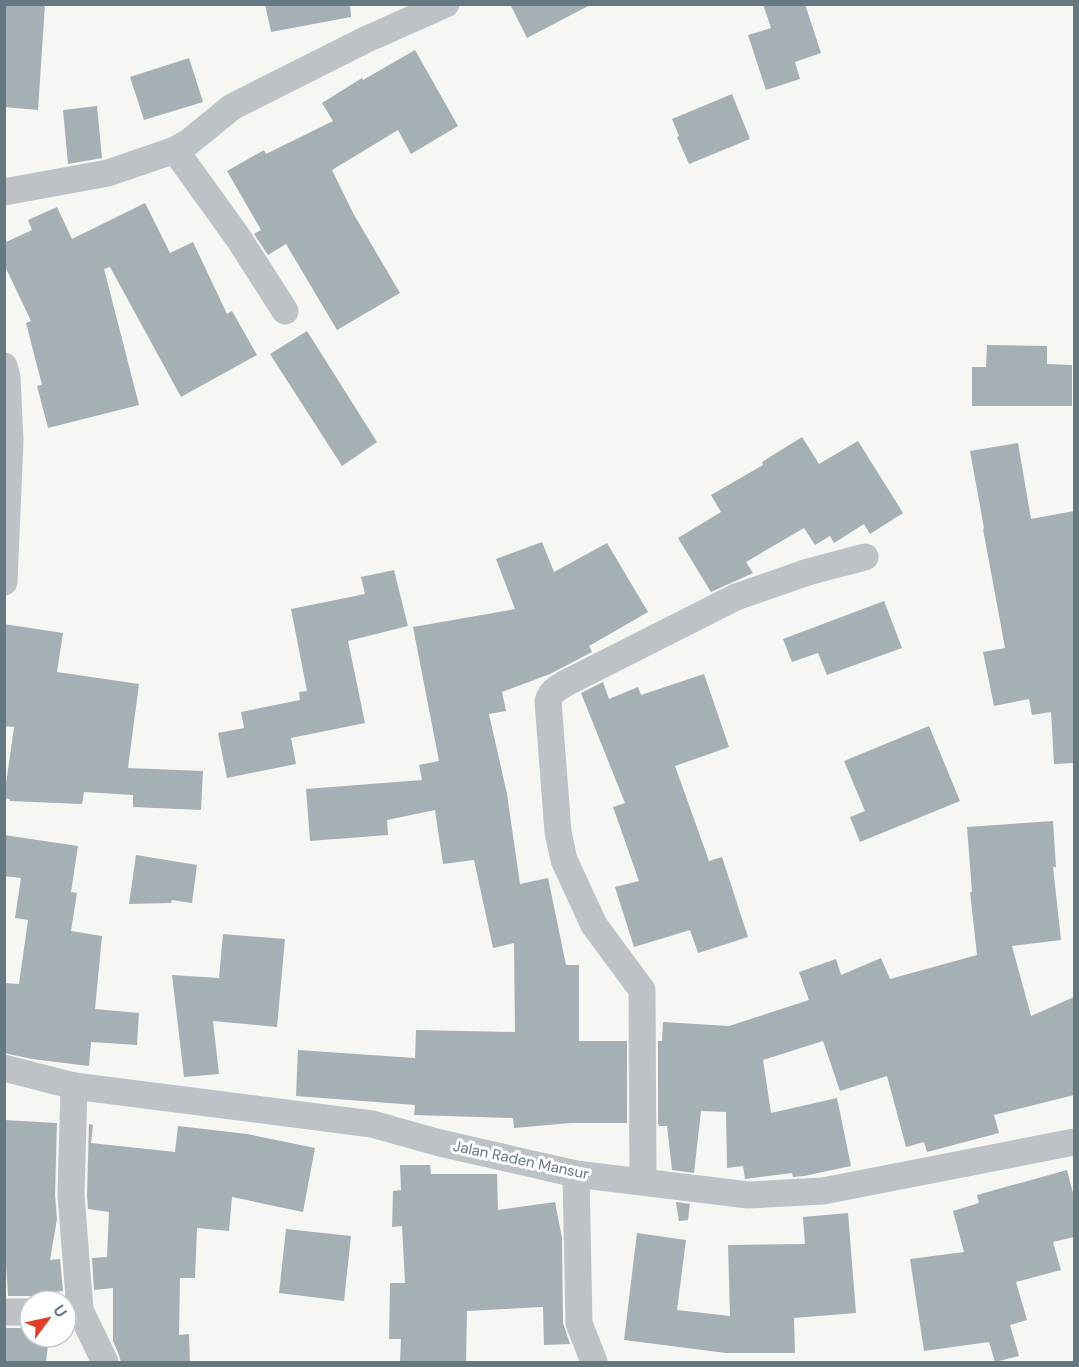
<svg xmlns="http://www.w3.org/2000/svg" width="1079" height="1367" font-family="'DM Sans',sans-serif">
	<rect width="100%" height="100%" fill="#f6f6f3"/>
	<g fill="#a5b0b4">
		<polygon points="4,4 45,4 38,110 4,107"/>
		<polygon points="265,4 350,4 351,17 271,32"/>
		<polygon points="510,4 592,4 527,38"/>
		<polygon points="763,4 805,4 821,53 795,62 800,79 766,90 748,35 771,28"/>
		<polygon points="415,50 458,126 411,154 398,130 332,170 353,213 400,293 337,330 286,244 268,255 254,234 261,230 227,171 264,150 266,154 333,121 322,103 362,78 363,80"/>
		<polygon points="189,58 203,102 144,120 130,77"/>
		<polygon points="732,94 750,139 689,164 677,137 679,136 672,119"/>
		<polygon points="97,106 102,158 68,164 63,110"/>
		<polygon points="145,203 170,253 193,242 227,314 232,311 257,355 181,397 110,267 104,269 139,405 48,428 37,386 42,385 26,323 31,321 4,264 4,243 32,230 28,220 57,207 72,239"/>
		<polygon points="307,331 377,442 342,466 270,354"/>
		<polygon points="987,345 1047,346 1047,364 1072,365 1072,406 972,406 972,367 986,367"/>
		<polygon points="802,437 819,464 858,441 903,513 870,534 864,524 834,543 830,536 815,545 804,528 746,562 753,573 711,592 678,538 721,512 711,495 763,465 762,462"/>
		<polygon points="1018,443 1031,519 1074,511 1074,763 1054,764 1051,712 1032,715 1029,699 994,706 983,652 1005,648 983,529 984,528 970,451"/>
		<polygon points="542,542 554,572 607,543 648,612 589,646 592,652 550,674 502,692 506,711 489,714 507,794 520,884 548,878 566,965 579,965 579,1041 627,1041 627,1123 571,1123 514,1128 513,1118 414,1115 415,1105 296,1096 298,1050 415,1058 416,1030 515,1032 514,943 493,948 474,860 443,864 435,810 387,820 388,835 310,841 306,789 422,780 419,765 439,761 413,627 515,609 496,559"/>
		<polygon points="394,570 408,626 348,641 365,723 291,738 296,764 227,778 218,733 244,728 241,712 300,700 299,692 307,691 291,609 365,594 361,577"/>
		<polygon points="884,601 902,648 827,675 818,653 792,662 783,639"/>
		<polygon points="4,624 63,633 57,672 139,684 128,768 203,771 201,810 133,807 133,795 84,792 82,804 10,801 10,799 4,798 14,727 4,726"/>
		<polygon points="704,674 729,747 675,766 709,861 722,857 748,937 698,953 690,930 634,947 615,887 639,881 613,807 625,803 581,693 603,682 609,699 638,687 641,695"/>
		<polygon points="929,726 960,801 860,842 850,817 865,811 844,761"/>
		<polygon points="1053,821 1056,867 1053,867 1061,940 1012,946 1031,1016 1074,997 1074,1095 994,1115 999,1133 927,1152 924,1142 906,1147 887,1076 840,1091 823,1041 763,1060 771,1113 837,1098 851,1166 804,1176 793,1177 792,1173 745,1179 743,1166 727,1168 726,1112 701,1111 694,1173 672,1170 667,1126 659,1126 658,1123 658,1041 662,1041 663,1022 729,1026 809,1000 799,972 836,959 841,975 881,958 890,979 977,955 970,892 972,892 967,827"/>
		<polygon points="4,835 78,846 71,892 77,893 71,931 102,936 95,1009 139,1013 137,1045 91,1042 89,1066 32,1059 4,1053 4,983 19,984 28,920 15,918 21,878 4,876"/>
		<polygon points="136,855 197,865 192,903 172,900 171,903 129,904"/>
		<polygon points="223,934 285,939 277,1027 213,1021 219,1074 184,1077 172,975 219,978"/>
		<polygon points="4,1120 57,1123 55,1195 57,1219 50,1260 60,1259 63,1291 54,1292 53,1301 41,1301 37,1298 30,1296 8,1296 4,1230"/>
		<polygon points="89,1124 93,1125 91,1143 175,1152 178,1126 247,1134 315,1148 303,1212 232,1197 229,1231 197,1228 195,1278 180,1278 179,1335 189,1334 190,1362 121,1362 119,1355 113,1341 113,1288 94,1290 92,1258 107,1257 109,1212 88,1209 87,1195"/>
		<polygon points="400,1165 430,1165 431,1174 497,1174 498,1210 555,1202 562,1238 563,1323 570,1344 544,1345 543,1307 467,1311 466,1362 400,1362 401,1339 389,1339 390,1283 405,1283 402,1226 392,1227 393,1191 401,1190"/>
		<polygon points="1067,1170 1074,1197 1074,1237 1053,1242 1061,1270 1016,1282 1027,1320 1010,1325 1019,1356 995,1362 989,1342 924,1351 910,1259 964,1252 953,1211 979,1203 977,1195"/>
		<polygon points="676,1202 690,1204 688,1220 679,1221"/>
		<polygon points="848,1213 856,1313 794,1318 795,1353 726,1353 624,1340 637,1233 686,1240 677,1310 730,1316 728,1245 805,1244 803,1217"/>
		<polygon points="286,1229 351,1236 344,1301 279,1293"/>
		<polygon points="4,1328 30,1328 30,1337 49,1337 46,1362 4,1362"/>
	</g>
	<g fill="none" stroke-linecap="round" stroke-linejoin="round">
		<g stroke="#bcc2c5" stroke-width="27">
			<polyline points="4,192 108,173 175,150"/>
			<polyline points="285,311 239,239 175,150 189,142 232,107 365,40 446,4"/>
			<polyline points="4,366 7,377 10,440 4,582"/>
			<polyline points="4,1068 74,1086 372,1124 440,1143 576,1174 748,1195 823,1191 1074,1142"/>
			<polyline points="74,1086 71,1195 80,1310"/>
			<polyline points="576,1174 579,1323 594,1362"/>
			<path d="M643 1181 642 990 594 925 564 860 558 832 548 701C552 690 557 689 566 683L736 597 808 572 865 557"/>
			<polyline points="66,1311 80,1310 105,1362"/>
			<polyline points="4,1312 30,1312"/>
		</g>
	</g>
	<g text-anchor="middle" dominant-baseline="central" stroke-width="6" stroke-linejoin="round" paint-order="stroke">
		<g font-size="15" fill="#657983" stroke="#fff">
			<text transform="translate(521 1160) rotate(12)">Jalan Raden Mansur</text>
		</g>
	</g>
	<rect width="1079" height="1367" fill="none" stroke="#657983" stroke-width="12"/>
	<g transform="translate(48 1319) rotate(57)"><circle r="28" fill="#ffffff" stroke="#c1c9cd" stroke-width="1.5"/>
	<path d="M0-4.5L10 22L0 15L-10 22Z" fill="#e04028"/>
	<text y="-9" font-size="16" font-weight="bold" text-anchor="middle" fill="#657983">U</text>
	</g>
</svg>
